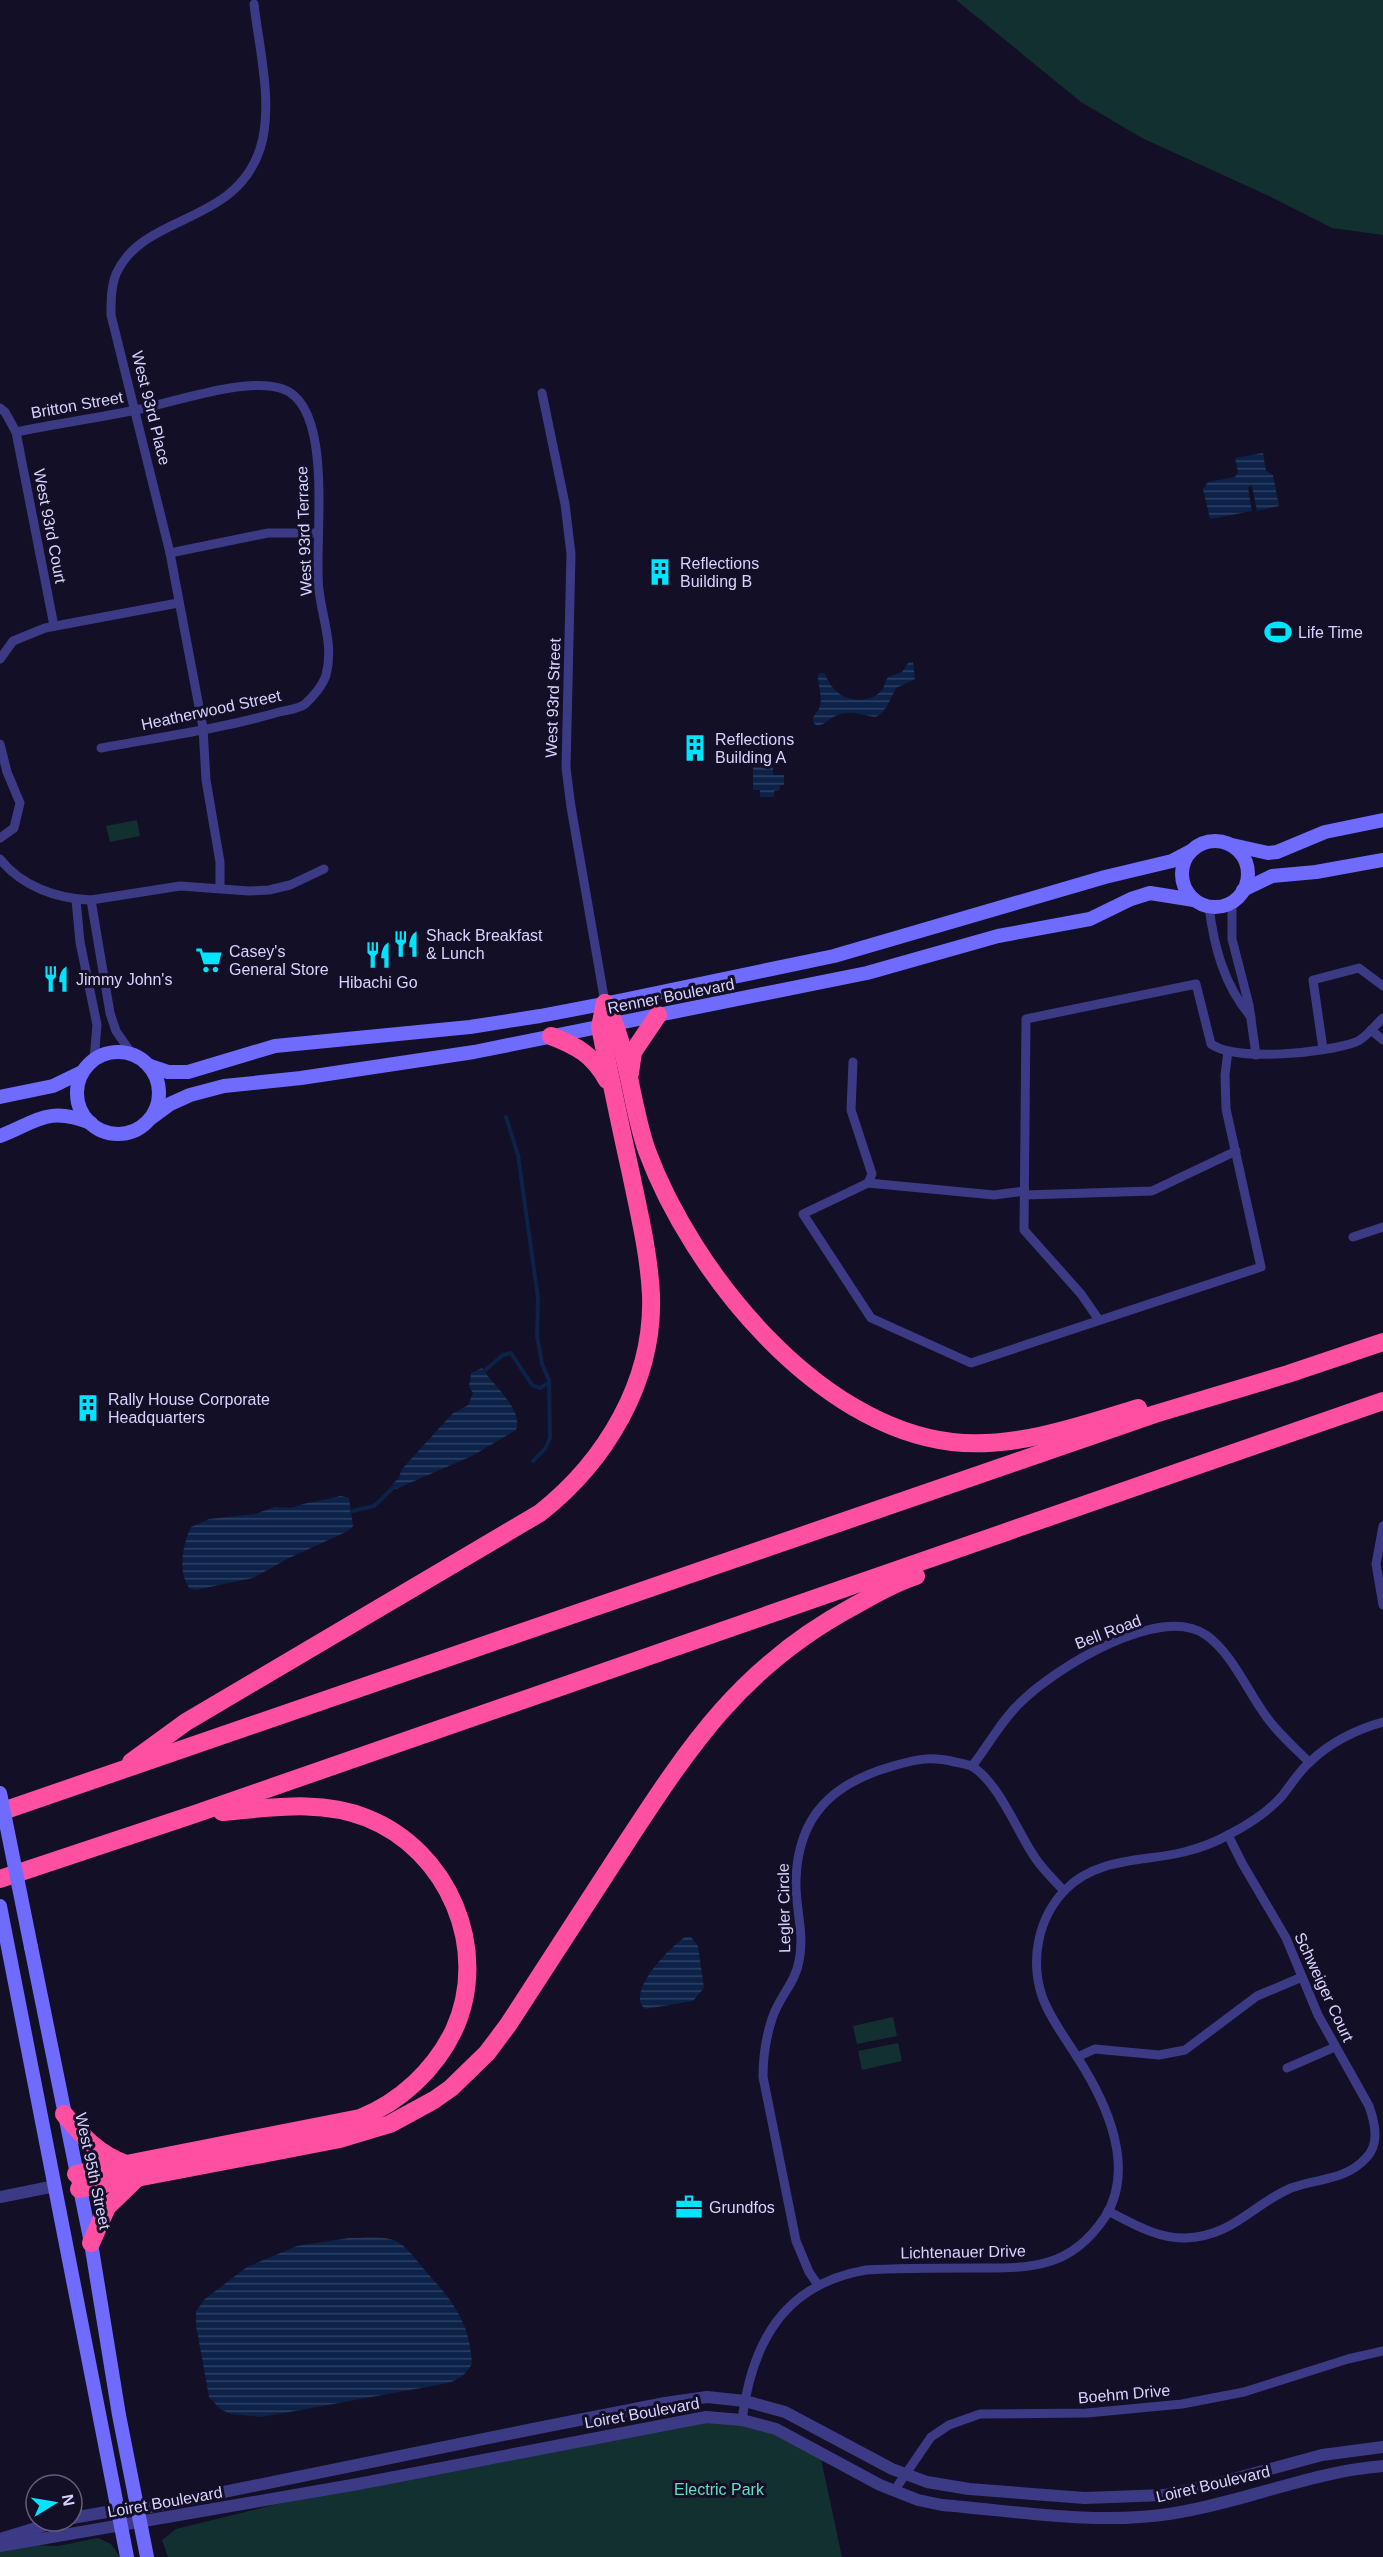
<svg xmlns="http://www.w3.org/2000/svg" width="1383" height="2557" font-family="Arial,sans-serif">
	<defs>
		<pattern id="water-rules" width="6" height="5" patternUnits="userSpaceOnUse" patternTransform="scale(1.5)"><rect width="6" height="5" fill="#0c2248"/><path d="M0 2.5h6" fill="none" stroke="#2f4163"/></pattern>
	</defs>
	<rect width="100%" height="100%" fill="#130f26"/>
	<g fill="#12302f">
		<polygon points="956,0 1383,0 1383,235 1332,228 1269,196 1142,138 1081,102"/>
		<polygon points="137,820 140,836 110,842 106,826"/>
		<polygon points="893,2017 897,2036 857,2044 853,2026"/>
		<polygon points="898,2043 902,2061 862,2070 858,2051"/>
		<polygon points="726,2419 769,2428 820,2454 842,2557 168,2557 162,2540 176,2529 273,2505 494,2461"/>
		<polygon points="98,2538 111,2544 120,2557 0,2557 0,2551 30,2545 58,2546"/>
	</g>
	<g fill="url(#water-rules)">
		<polygon points="1263,453 1266,471 1273,475 1279,506 1257,511 1252,486 1248,487 1252,511 1210,519 1203,489 1208,482 1235,477 1238,472 1235,458"/>
		<path d="M913 662 915 679 896 688 887 706 881 714 875 717C860 715 850 709 835 716 828 720 824 725 817 726L813 722V717C827 704 818 691 818 675L820 673H824C827 679 830 685 834 689 845 702 871 704 882 690 885 686 885 681 888 677L902 672 908 663Z"/>
		<polygon points="753,767 773,767 773,775 784,775 784,785 780,785 780,790 774,791 774,797 760,797 760,790 753,790"/>
		<path d="M482 1368C492 1384 524 1410 516 1430L472 1456 396 1489 392 1484 398 1479 402 1469 452 1414 468 1405 473 1393 469 1386 471 1373Z"/>
		<path d="M341 1496 349 1498 353 1526 348 1531 287 1559 253 1578 195 1590 189 1588C188 1585 186 1583 185 1580 179 1565 184 1541 191 1527L209 1519 255 1514 275 1507 291 1508 303 1504Z"/>
		<path d="M685 1937H691L698 1946 704 1988 693 2001 645 2009C625 1992 670 1947 685 1937Z"/>
		<path d="M349 2238C364 2238 382 2235 396 2241 407 2247 415 2258 422 2267 450 2298 470 2320 472 2364 464 2377 457 2381 443 2384L262 2417 231 2414 220 2409 209 2397 196 2325V2311L205 2299 247 2267 297 2246Z"/>
	</g>
	<g fill="none" stroke-linecap="round" stroke-linejoin="round">
		<g stroke="#0c2248" stroke-width="4">
			<polyline points="506,1117 518,1155 538,1298 537,1336 542,1364 549,1380 550,1438 545,1449 533,1461"/>
			<polyline points="484,1371 503,1355 511,1353 532,1385 540,1388 549,1383"/>
			<polyline points="352,1511 374,1506 394,1487"/>
		</g>
		<g stroke="#3d3a85" stroke-width="9">
			<polyline points="542,393 565,504 571,554 566,768 571,807 605,1003"/>
			<path d="M0 408 5 412 16 432C56 424 96 418 136 410 175 402 247 376 283 389 336 408 313 544 319 590 322 618 334 645 326 675 323 685 313 697 305 704 299 709 287 710 279 712 221 729 160 737 101 748"/>
			<polyline points="16,432 54,626"/>
			<polyline points="170,553 268,533 317,533"/>
			<polyline points="0,659 13,641 45,628 178,603"/>
			<polyline points="0,744 7,772 20,803 14,828 0,838"/>
			<path d="M0 859C21 886 57 899 91 900L180 886 249 891 269 890 290 885 324 869"/>
			<path d="M220 888V862L206 780 203 728 170 553 111 315C111 301 111 287 116 274 143 213 235 226 260 149 274 106 259 48 254 4"/>
			<polyline points="76,900 80,942 97,1025 94,1059"/>
			<polyline points="91,900 110,1013 116,1031 132,1054"/>
			<polyline points="1232,902 1232,939 1249,1005 1256,1055"/>
			<path d="M1209 907C1214 947 1224 985 1251 1017"/>
			<polyline points="1371,1030 1383,1040"/>
			<polyline points="1323,1049 1313,980 1359,968 1383,986"/>
			<polyline points="853,1062 851,1110 872,1174 868,1183"/>
			<polyline points="1025,1191 994,1195 868,1183 803,1214 871,1318 971,1363 1261,1267 1226,1109 1225,1075 1228,1051"/>
			<polyline points="1025,1195 1152,1191 1236,1151"/>
			<polyline points="1353,1237 1383,1227"/>
			<path d="M1099 1320 1081 1294 1024 1230 1026 1019 1196 984 1211 1044C1236 1062 1326 1053 1356 1042 1365 1039 1375 1025 1383 1018"/>
			<polyline points="1383,1526 1376,1564 1383,1605"/>
			<path d="M972 1766C989 1745 1001 1720 1022 1701 1056 1668 1160 1603 1206 1635 1233 1654 1248 1693 1268 1719 1280 1735 1295 1748 1309 1762"/>
			<polyline points="1077,2057 1095,2049 1159,2055 1185,2050 1257,1996 1302,1977"/>
			<polyline points="1287,2068 1335,2047"/>
			<path d="M1108 2211C1132 2223 1158 2239 1185 2238 1232 2237 1253 2204 1291 2188 1318 2178 1345 2181 1366 2158 1380 2144 1375 2123 1369 2106L1318 2015 1286 1938 1242 1863 1228 1835"/>
			<path d="M818 2285 809 2272 796 2241 763 2077C763 2058 766 2037 772 2019 778 1998 796 1982 799 1961 805 1933 795 1908 796 1880 798 1815 833 1783 893 1766 918 1759 930 1756 955 1762 961 1763 968 1764 973 1767 998 1783 1016 1828 1032 1853 1040 1867 1053 1879 1064 1891"/>
			<path d="M742 2420C752 2342 784 2284 866 2270 902 2268 938 2268 975 2268 1000 2268 1024 2269 1048 2262 1073 2255 1091 2238 1105 2217 1136 2168 1107 2104 1079 2060 1067 2040 1050 2019 1042 1996 1030 1960 1038 1918 1065 1890 1097 1857 1143 1862 1184 1852 1200 1848 1216 1842 1230 1834 1249 1824 1268 1812 1282 1796 1291 1785 1299 1771 1310 1762 1329 1743 1357 1729 1383 1722"/>
			<polyline points="894,2491 931,2437 949,2425 980,2414 1087,2413 1182,2404 1244,2392 1348,2359 1383,2351"/>
		</g>
		<g stroke="#3d3a85" stroke-width="12">
			<polyline points="0,2197 55,2186"/>
			<polyline points="72,2518 118,2510 150,2507 533,2429 665,2403 707,2397 745,2401 785,2412 892,2469 927,2482 969,2489 1085,2498 1164,2495 1219,2483 1322,2455 1383,2447"/>
			<polyline points="0,2539 59,2521"/>
			<path d="M0 2546 358 2484 706 2417 742 2420 776 2429 880 2485 918 2500 942 2505C1016 2511 1095 2525 1169 2514 1242 2503 1309 2472 1383 2466"/>
		</g>
		<g stroke="#6f6bff" stroke-width="14">
			<circle cx="1215" cy="874" r="33"/>
			<polyline points="1232,845 1268,853 1277,852 1325,832 1383,820"/>
			<polyline points="1243,890 1272,876 1316,872 1383,860"/>
			<circle cx="118" cy="1093" r="41"/>
			<polyline points="150,1066 168,1072 188,1072 275,1046 470,1027 540,1016 623,1000 834,956 1105,877 1172,861 1191,851"/>
			<polyline points="0,1097 53,1086 82,1072"/>
			<polyline points="151,1118 170,1104 190,1095 224,1086 301,1078 474,1052 867,973 998,936 1090,919 1131,899 1150,893 1194,900"/>
			<path d="M0 1136C38 1121 48 1106 91 1123"/>
			<polyline points="0,1906 127,2557"/>
			<polyline points="31,1947 91,2243 119,2415 147,2557"/>
		</g>
		<g stroke="#ff4fa3" stroke-width="18">
			<path d="M605 1003C629 1048 630 1103 647 1151 692 1272 816 1426 952 1442 1014 1449 1080 1426 1138 1408"/>
			<path d="M551 1036C577 1046 593 1055 607 1080"/>
			<polyline points="630,1073 633,1052 658,1015"/>
			<path d="M131 1762 186 1722 540 1513C606 1461 654 1381 651 1295 649 1254 639 1213 631 1174 620 1125 610 1076 600 1027L605 1003"/>
			<polyline points="0,1812 1155,1414 1288,1374 1383,1342"/>
			<polyline points="0,1879 192,1815 1383,1401"/>
			<path d="M64 2114C83 2137 98 2154 126 2164"/>
			<path d="M76 2174 360 2118C400 2102 435 2070 454 2030 491 1949 448 1850 367 1818 321 1799 270 1808 222 1812"/>
			<path d="M79 2189 340 2139 390 2124 434 2100 451 2088 487 2053 508 2025C544 1969 581 1913 617 1857 687 1750 738 1668 854 1606 874 1595 894 1583 916 1576"/>
			<polyline points="91,2243 107,2207 135,2180"/>
		</g>
		<polyline stroke="#6f6bff" stroke-width="14" points="0,1793 31,1947"/>
	</g>
	<defs>
		<symbol id="building-bare" viewBox="-9 -9 18 18"><path d="M-4-6H4V6H1V3H-1V6H-4ZM-2.5-4.3h1.7v1.8h-1.7ZM.8-4.3h1.7v1.8H.8ZM-2.5-1h1.7V.8h-1.7ZM.8-1h1.7V.8H.8Z" fill="#00e5ff" stroke="#130f26" stroke-width="2.5" paint-order="stroke"/></symbol>
		<symbol id="stadium-bare" viewBox="-9 -9 18 18"><path d="M0-5a6.5 5 0 1 0 0 10a6.5 5 0 1 0 0-10ZM-3.5-1.8h7v3.6h-7Z" fill="#00e5ff" stroke="#130f26" stroke-width="2.5" paint-order="stroke"/></symbol>
		<symbol id="restaurant-bare" viewBox="-9 -9 18 18"><path d="M-5-6h1v4h1v-4h1v4h1v-4h1v5L-1.5 .5V6h-2V.5L-5-1ZM5-6V6H3V1.5H1.5Q1.5-4 5-6Z" fill="#00e5ff" stroke="#130f26" stroke-width="2.5" paint-order="stroke"/></symbol>
		<symbol id="supermarket-bare" viewBox="-9 -9 18 18"><path d="M-6-5.5h2.5l.6 2H6L4.5 2H-2.5L-4.4-4H-6ZM-1.5 3.2a1.3 1.3 0 1 0 .1 0ZM3 3.2a1.3 1.3 0 1 0 .1 0Z" fill="#00e5ff" stroke="#130f26" stroke-width="2.5" paint-order="stroke"/></symbol>
		<symbol id="office-bare" viewBox="-9 -9 18 18"><path d="M-6-3h4V-5.5h4V-3h4V5H-6ZM-1-4.5V-3h2v-1.5ZM-6 0V1H6V0Z" fill="#00e5ff" stroke="#130f26" stroke-width="2.5" paint-order="stroke"/></symbol>
	</defs>
	<g fill-rule="evenodd">
		<use href="#building-bare" x="641" y="553" width="38" height="38"/>
		<use href="#stadium-bare" x="1259" y="613" width="38" height="38"/>
		<use href="#building-bare" x="676" y="729" width="38" height="38"/>
		<use href="#restaurant-bare" x="387" y="925" width="38" height="38"/>
		<use href="#restaurant-bare" x="359" y="936" width="38" height="38"/>
		<use href="#supermarket-bare" x="190" y="941" width="38" height="38"/>
		<use href="#restaurant-bare" x="37" y="960" width="38" height="38"/>
		<use href="#building-bare" x="69" y="1389" width="38" height="38"/>
		<use href="#office-bare" x="670" y="2188" width="38" height="38"/>
	</g>
	<g text-anchor="middle" dominant-baseline="central" stroke-width="6" stroke-linejoin="round" paint-order="stroke">
		<g font-size="16" fill="#d9d4ff" stroke="#130f26">
			<text transform="translate(77 405) rotate(-10)">Britton Street</text>
			<text transform="translate(151 408) rotate(76)">West 93rd Place</text>
			<text transform="translate(50 526) rotate(79)">West 93rd Court</text>
			<text transform="translate(304 531) rotate(-92)">West 93rd Terrace</text>
			<text transform="translate(553 698) rotate(-88)">West 93rd Street</text>
			<text transform="translate(211 710) rotate(-12)">Heatherwood Street</text>
			<text transform="translate(671 996) rotate(-11)">Renner Boulevard</text>
			<text transform="translate(1108 1632) rotate(-21)">Bell Road</text>
			<text transform="translate(784 1908) rotate(-91)">Legler Circle</text>
			<text transform="translate(1324 1987) rotate(65)">Schweiger Court</text>
			<text transform="translate(93 2171) rotate(78)">West 95th Street</text>
			<text transform="translate(963 2252) rotate(-1)">Lichtenauer Drive</text>
			<text transform="translate(1124 2394) rotate(-5)">Boehm Drive</text>
			<text transform="translate(642 2413) rotate(-10)">Loiret Boulevard</text>
			<text transform="translate(1213 2484) rotate(-13)">Loiret Boulevard</text>
			<text transform="translate(165 2502) rotate(-10)">Loiret Boulevard</text>
		</g>
		<g font-size="16" fill="#d9d4ff" stroke="#130f26" text-anchor="start">
			<text x="680" y="563">Reflections<tspan x="680" dy="18">Building B</tspan></text>
			<text x="1298" y="632">Life Time</text>
			<text x="715" y="739">Reflections<tspan x="715" dy="18">Building A</tspan></text>
			<text x="426" y="935">Shack Breakfast<tspan x="426" dy="18">&amp; Lunch</tspan></text>
			<text x="229" y="951">Casey's<tspan x="229" dy="18">General Store</tspan></text>
			<text x="76" y="979">Jimmy John's</text>
			<text x="378" y="982" text-anchor="middle">Hibachi Go</text>
			<text x="108" y="1399">Rally House Corporate<tspan x="108" dy="18">Headquarters</tspan></text>
			<text x="709" y="2207">Grundfos</text>
		</g>
		<g font-size="16" fill="#5fe0c0" stroke="#130f26">
			<text x="719" y="2489">Electric Park</text>
		</g>
	</g>
	<g transform="translate(54 2503) rotate(79)"><circle r="28" fill="#130f26" stroke="#625e7d" stroke-width="1.5"/>
	<path d="M0-4.5L10 22L0 15L-10 22Z" fill="#00e5ff"/>
	<text y="-9" font-size="16" font-weight="bold" text-anchor="middle" fill="#d9d4ff">N</text>
	</g>
</svg>
